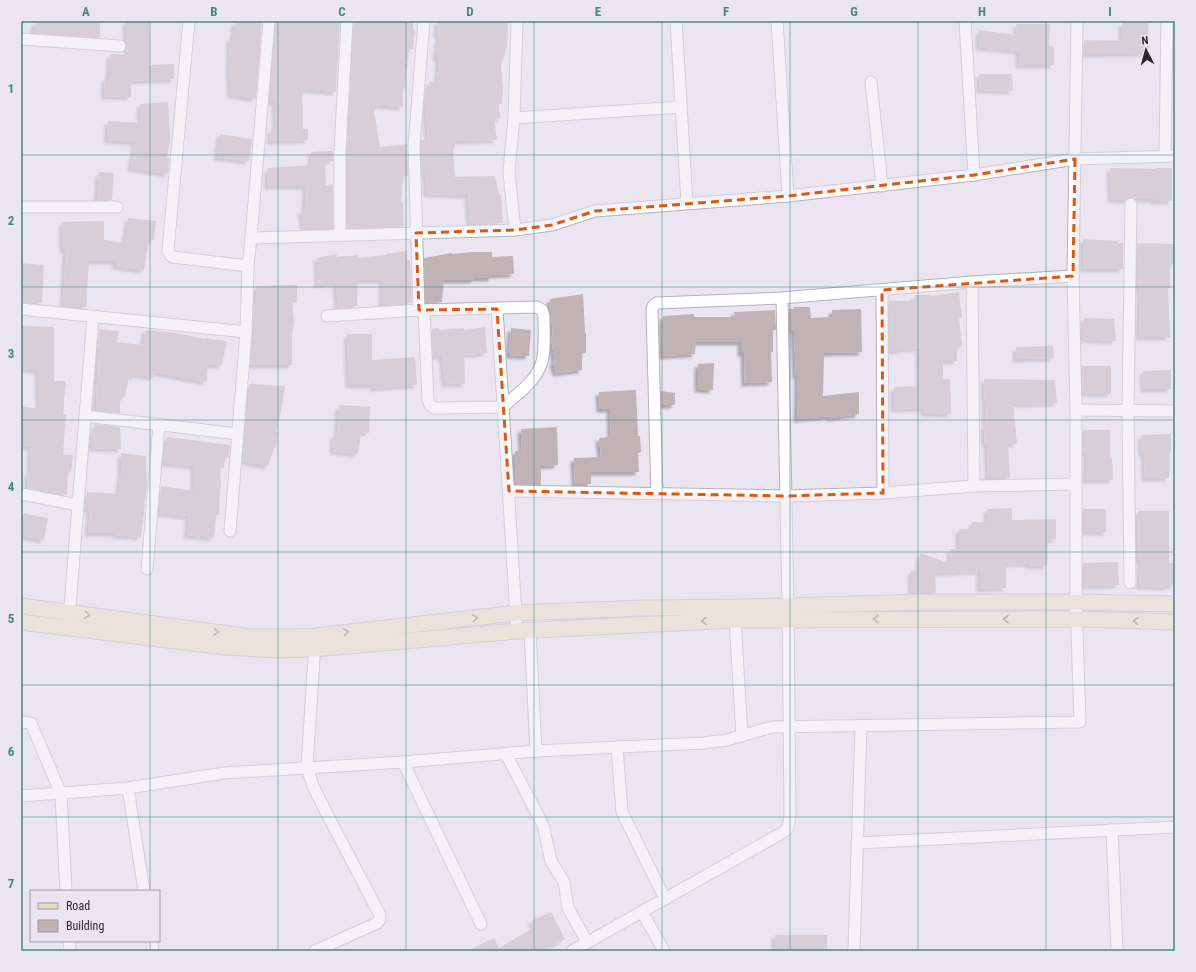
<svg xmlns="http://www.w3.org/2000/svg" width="1196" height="972" font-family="'Roboto Condensed',sans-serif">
	<defs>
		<filter id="shadow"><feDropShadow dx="-3.5" dy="3.5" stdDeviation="1" flood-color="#0004"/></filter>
	</defs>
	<rect width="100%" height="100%" fill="#ebe5f2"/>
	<g fill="#c1b2b6" filter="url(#shadow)">
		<polygon points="35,21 100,21 100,38 34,33"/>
		<polygon points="126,21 149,21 150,65 174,64 174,79 131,81 131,97 104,96 105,78 109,78 110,54 127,55"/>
		<polygon points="235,21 262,21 256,99 230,94 230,76 229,76 230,38 233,38"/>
		<polygon points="276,21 340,21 336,92 302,89 303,129 308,129 308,140 270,141 271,130 276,129 275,102 270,100"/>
		<polygon points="354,21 413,21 413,30 415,30 413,49 409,49 405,89 403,88 403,107 373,105 380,147 407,144 408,176 403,177 401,203 403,202 404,226 347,228 347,151 348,136 350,136 349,123"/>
		<polygon points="438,21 508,21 507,47 501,65 503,87 502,104 498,104 501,118 494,118 497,140 454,141 455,148 453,149 455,177 495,176 499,195 501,195 503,223 470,224 468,195 427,194 426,175 422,175 421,146 421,140 428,140 426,107 430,81 437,83 439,58 436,58 439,35 437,35"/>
		<polygon points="1122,23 1148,23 1149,53 1083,54 1084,40 1122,41"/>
		<polygon points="1016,24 1050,24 1049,46 1054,46 1054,65 1019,65 1019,51 979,47 979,30 1017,35"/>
		<polygon points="979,74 1012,74 1013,91 980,90"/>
		<polygon points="168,102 170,140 167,158 169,158 168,174 131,168 135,142 107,140 108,121 141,123 140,104"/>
		<polygon points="220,134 252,139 249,161 217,157"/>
		<polygon points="325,151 333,151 333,161 325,161 326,185 333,184 333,229 304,229 301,210 305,210 306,186 267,186 268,168 312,165 311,152"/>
		<polygon points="1110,168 1155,169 1155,168 1172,168 1172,201 1154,201 1154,199 1135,199 1131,197 1126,200 1111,199"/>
		<polygon points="99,172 114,173 112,200 97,200"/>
		<polygon points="128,218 156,221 154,240 149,240 144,270 116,266 116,261 89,261 86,307 63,306 66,250 63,250 62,222 104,221 104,240 125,243"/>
		<polygon points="1083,239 1118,241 1118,243 1123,243 1123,269 1083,269"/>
		<polygon points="1137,243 1175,244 1175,264 1170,264 1170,288 1168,288 1170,337 1139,337 1140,288 1137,288"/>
		<polygon points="407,251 407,261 410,260 412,303 382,305 382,280 358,280 357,306 338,308 336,282 318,285 317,258 337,254 336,257 358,255 358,258 386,255 386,254"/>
		<polygon points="473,252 492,252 492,257 513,256 514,274 492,275 492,278 474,278 474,280 444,280 442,302 426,303 424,258 452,253 452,254"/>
		<polygon points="21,263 44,265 42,303 21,302"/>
		<polygon points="297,285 297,303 292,302 294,322 292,337 292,365 250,365 252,345 255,345 254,325 255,325 258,301 256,300 256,286"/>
		<polygon points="959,292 962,318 959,318 962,347 957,347 957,361 943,361 943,379 950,379 951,414 924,413 924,408 894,409 894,387 920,386 919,348 889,351 889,301 915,301 915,295 931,295 931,296"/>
		<polygon points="583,294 585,333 586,333 586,353 582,353 582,370 556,373 553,362 555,361 551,338 551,336 553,336 550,299"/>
		<polygon points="794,307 810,307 811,318 832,317 832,310 861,309 862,352 824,353 823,396 859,392 859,414 830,418 830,416 797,419 798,376 796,376 794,330 790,330 789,309 794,309"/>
		<polygon points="775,310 776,330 773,330 773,352 771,352 772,382 745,383 744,353 741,353 741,342 696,342 695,354 662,356 663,316 694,314 694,317 735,317 734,312"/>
		<polygon points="1084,318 1114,319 1116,341 1083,339"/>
		<polygon points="21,326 54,327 54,381 66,381 63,415 66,415 63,455 73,455 71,472 68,472 67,495 27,488 28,472 30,473 31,447 21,445 21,406 39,409 38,370 21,369"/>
		<polygon points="485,327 487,353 464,355 465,384 445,383 442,356 433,356 432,329 439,328 439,330 464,328 464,330"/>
		<polygon points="511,328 531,330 529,356 509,355"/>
		<polygon points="99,329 119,331 117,342 143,345 145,330 176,333 205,339 205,338 227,341 222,365 207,365 207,382 155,372 154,377 135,374 135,377 129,376 125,397 120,397 120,413 96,410"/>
		<polygon points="347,334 372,334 372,360 415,357 417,385 373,388 373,385 349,385"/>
		<polygon points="1053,346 1054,358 1016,359 1016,347"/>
		<polygon points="714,363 713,390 698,389 698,364"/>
		<polygon points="1082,366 1111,366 1111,394 1083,393"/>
		<polygon points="1171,370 1171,389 1144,389 1143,371"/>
		<polygon points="984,379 1055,380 1057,403 1013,404 1017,444 1008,444 1010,478 988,478 987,444 985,444 984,426 986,426"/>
		<polygon points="250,384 285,386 282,407 276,432 278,432 276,448 274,448 268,466 243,461 244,447 245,447 246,421 250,404 248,404"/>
		<polygon points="636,390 638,436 640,436 641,452 638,453 639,472 591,472 591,484 575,484 574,458 601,457 599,438 611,437 610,409 600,409 599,392"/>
		<polygon points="661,391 675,393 675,405 662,405"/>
		<polygon points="339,405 370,407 369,433 361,432 358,454 333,451 334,434 337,435"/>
		<polygon points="95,424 120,427 121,449 92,448 93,431 95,431"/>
		<polygon points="557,427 558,465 541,466 541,485 516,484 515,451 522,451 521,429"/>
		<polygon points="1083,430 1110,430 1110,458 1112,458 1113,480 1086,480 1087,453 1083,453"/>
		<polygon points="1171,434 1171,452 1170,452 1169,478 1145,478 1144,453 1142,453 1141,435"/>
		<polygon points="167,437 230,445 229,458 225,457 224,468 220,468 221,489 220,488 219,515 216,515 214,538 187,535 189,516 159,513 161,486 194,491 194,466 164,463"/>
		<polygon points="121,453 146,456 147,484 141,537 115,535 116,533 88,533 90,509 85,508 87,492 119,494 120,476 121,476"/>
		<polygon points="1012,508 1012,520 1056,519 1056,539 1048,540 1047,566 1028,565 1028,563 1006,564 1006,588 980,589 980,571 935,573 936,593 912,593 911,571 919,569 920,553 951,564 950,549 959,549 959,529 972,529 972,522 987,522 987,509"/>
		<rect x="1083" y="509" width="23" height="23"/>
		<polygon points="1138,511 1169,511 1169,563 1175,563 1175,585 1167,586 1167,587 1139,586 1141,561 1137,561"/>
		<polygon points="21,513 48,518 44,540 21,536"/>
		<polygon points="1118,562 1119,585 1083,586 1083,563"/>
		<polygon points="551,912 565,939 543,951 467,951 494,938 499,948 534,927 531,921"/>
		<rect x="775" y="935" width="52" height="16"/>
	</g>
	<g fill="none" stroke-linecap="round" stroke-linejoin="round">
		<defs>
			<g id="street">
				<polyline points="189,21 168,250 170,255 173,257 248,266"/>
				<polyline points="676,21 687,203"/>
				<polyline points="777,21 788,196"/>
				<polyline points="965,21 974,175"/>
				<polyline points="21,39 120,46"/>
				<polyline points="871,82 882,186"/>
				<polyline points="514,118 681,107"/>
				<polyline points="1165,155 1167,21"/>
				<polyline points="21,207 117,207"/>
				<polyline points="515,230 509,173 510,160 514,118 517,21"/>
				<polyline points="340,236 340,151 347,21"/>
				<polyline points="251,238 269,21"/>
				<polyline points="972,282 974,486"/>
				<polyline points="882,290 883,493"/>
				<polyline points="21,309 246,332 230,531"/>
				<polyline points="497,309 517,631"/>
				<polyline points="419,310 414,146 424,21"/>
				<path d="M327 316 419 310 537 307 542 310 544 316C544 329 545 344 543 357 540 379 518 393 503 407L434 408 431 406 428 400 424 310"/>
				<polyline points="246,332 248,266 251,238 515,230 552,225 595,211 788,196 974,175 1075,159 1175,156"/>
				<polyline points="1076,410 1175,411"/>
				<polyline points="85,416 238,434"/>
				<polyline points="509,491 786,496 883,493 974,486 1075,484"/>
				<polyline points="21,494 78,505"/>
				<polyline points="657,494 652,310 653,306 657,303 782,298 972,282 1073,276"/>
				<polyline points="147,569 159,425"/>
				<polyline points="1130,583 1128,410 1131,204"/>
				<polyline points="69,619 93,317"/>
				<polyline points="735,620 742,736"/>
				<polyline points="530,630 536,751"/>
				<polyline points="315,642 307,767 313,786 325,810 380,915 380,919 377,923 315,951"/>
				<polyline points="21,722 31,723 61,794 66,891"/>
				<polyline points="617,747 622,812 665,899"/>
				<polyline points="506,754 543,825 551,861 564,882 568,908 587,942"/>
				<polyline points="403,762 481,924"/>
				<polyline points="128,788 144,891"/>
				<polyline points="21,796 128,788 224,773 403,762 536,751 703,743 727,740 772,727 1080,722 1076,602 1076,410 1073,276 1077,21"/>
				<polyline points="1112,830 1117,951"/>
				<polyline points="857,843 1175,827"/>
				<polyline points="642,912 664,951"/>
				<polyline points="69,941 70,951"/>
				<polyline points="152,941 153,951"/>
				<polyline points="572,951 782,833 788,828 790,817 788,606 782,298"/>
				<polyline points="854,951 861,726"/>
			</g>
			<g id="secondary">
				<polyline points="21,606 252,637 288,637 315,636 516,613 642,608 744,607 924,602 1076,602 1175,604"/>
				<polyline points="21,622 225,647 276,650 314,649 517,631 735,620 1076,619 1175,622"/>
			</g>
		</defs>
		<use href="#street" stroke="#b6b1bd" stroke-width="13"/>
		<use href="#secondary" stroke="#b6b1bd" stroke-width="17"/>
		<use href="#street" stroke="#fff" stroke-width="11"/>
		<use href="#secondary" stroke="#e8ddbe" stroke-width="15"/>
	</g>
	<defs><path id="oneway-chevron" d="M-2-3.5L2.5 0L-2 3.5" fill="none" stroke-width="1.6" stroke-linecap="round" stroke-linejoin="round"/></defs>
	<g stroke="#898275">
		<use href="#oneway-chevron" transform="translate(87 615) rotate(7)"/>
		<use href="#oneway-chevron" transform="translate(475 618) rotate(-6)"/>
		<use href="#oneway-chevron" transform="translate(876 619) rotate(180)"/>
		<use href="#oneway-chevron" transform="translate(1006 619) rotate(180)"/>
		<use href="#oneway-chevron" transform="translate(704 621) rotate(177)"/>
		<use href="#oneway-chevron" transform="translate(1136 621) rotate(-178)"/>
		<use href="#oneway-chevron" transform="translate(216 632) rotate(8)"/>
		<use href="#oneway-chevron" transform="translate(346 632) rotate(-6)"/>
	</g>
	<path d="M0 0H1196V972H0ZM1075 159 1073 276 882 290 883 493 786 496 509 491 497 309 419 310 416 233 515 230 552 225 595 211 788 196 974 175Z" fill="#ebe5f2" fill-opacity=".55" fill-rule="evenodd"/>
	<path fill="none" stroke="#de570e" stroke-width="3" stroke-dasharray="8 5" stroke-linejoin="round" d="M1075 159 1073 276 882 290 883 493 786 496 509 491 497 309 419 310 416 233 515 230 552 225 595 211 788 196 974 175Z"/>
	<path fill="none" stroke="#448980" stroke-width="1" stroke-opacity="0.55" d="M150 21V891M278 21V951M406 21V951M534 21V951M662 21V951M790 21V951M918 21V951M1046 21V951M21 155H1175M21 287H1175M21 420H1175M21 552H1175M21 685H1175M21 817H1175M150 941V951"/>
	<rect width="1196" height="972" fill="none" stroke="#ebe5f2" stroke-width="44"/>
	<rect x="30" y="890" width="130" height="52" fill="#ebe5f2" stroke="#9e99a3"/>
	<rect x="38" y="903" width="20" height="6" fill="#e8ddbe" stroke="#9e99a3"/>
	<text x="66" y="910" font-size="12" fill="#2a282c">Road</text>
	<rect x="38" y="920" width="20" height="12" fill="#c1b2b6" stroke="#9e99a3"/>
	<text x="66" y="930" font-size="12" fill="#2a282c">Building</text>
	<g transform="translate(1146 50) rotate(354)" stroke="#ebe5f2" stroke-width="3" paint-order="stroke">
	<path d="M0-3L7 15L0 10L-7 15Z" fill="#2a282c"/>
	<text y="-6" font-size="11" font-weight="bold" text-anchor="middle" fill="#2a282c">N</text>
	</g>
	<rect x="22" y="22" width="1152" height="928" fill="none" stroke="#448980" stroke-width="1.5"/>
	<g font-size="13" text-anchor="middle" font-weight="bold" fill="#448980">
		<text x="86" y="16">A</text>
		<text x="214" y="16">B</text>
		<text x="342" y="16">C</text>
		<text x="470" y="16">D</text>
		<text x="598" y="16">E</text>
		<text x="726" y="16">F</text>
		<text x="854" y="16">G</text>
		<text x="982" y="16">H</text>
		<text x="1110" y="16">I</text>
		<text x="11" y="93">1</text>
		<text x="11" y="225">2</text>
		<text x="11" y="358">3</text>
		<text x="11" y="491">4</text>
		<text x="11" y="623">5</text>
		<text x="11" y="756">6</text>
		<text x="11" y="888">7</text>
	</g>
</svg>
